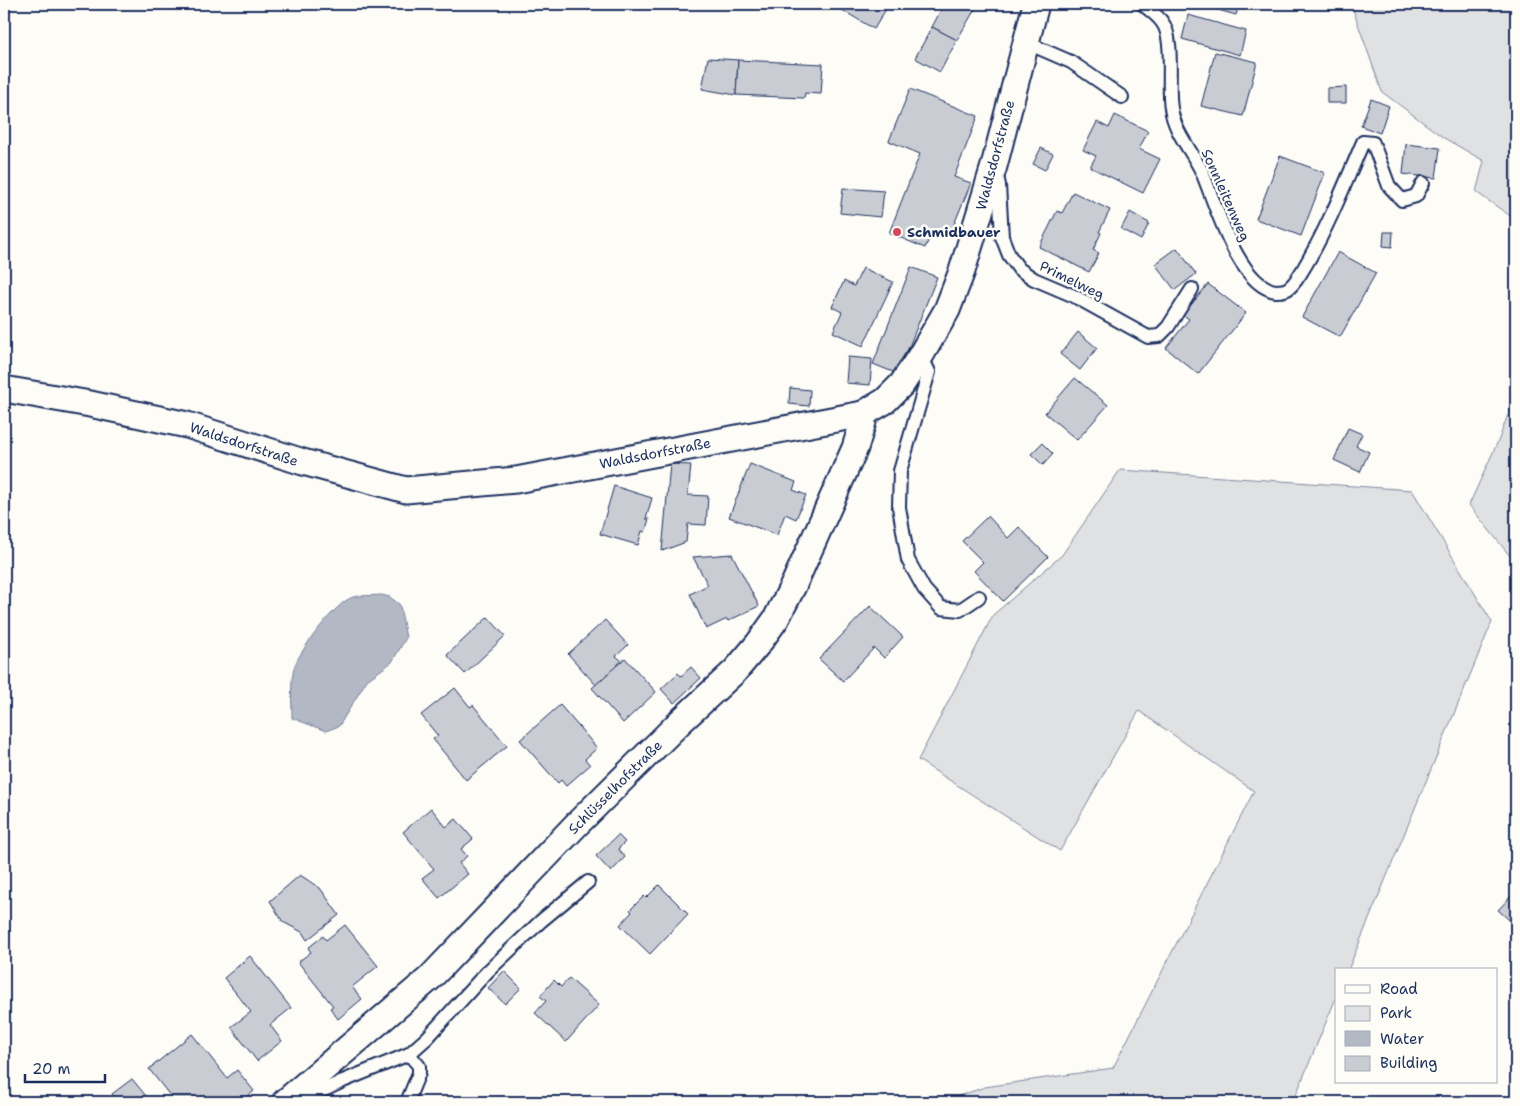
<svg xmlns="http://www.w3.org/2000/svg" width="1520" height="1106" font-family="'Shantell Sans',sans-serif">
	<rect width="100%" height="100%" fill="#fdfcf7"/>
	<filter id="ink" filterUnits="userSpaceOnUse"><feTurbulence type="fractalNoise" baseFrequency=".02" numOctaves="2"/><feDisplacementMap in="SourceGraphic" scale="10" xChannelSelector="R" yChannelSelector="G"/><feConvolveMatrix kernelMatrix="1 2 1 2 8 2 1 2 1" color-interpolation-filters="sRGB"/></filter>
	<g filter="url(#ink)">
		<g fill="#e0e1e3" stroke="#7e88a0">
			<polygon points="1351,4 1409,4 1421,8 1426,4 1516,4 1516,220 1476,192 1484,161 1444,138 1382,92"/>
			<polygon points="1516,393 1516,547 1510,556 1469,505 1499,439"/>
			<polygon points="1120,470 1412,490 1492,622 1348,970 1336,970 1336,998 1293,1102 941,1102 985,1087 1113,1068 1254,791 1139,711 1060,851 918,760 993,615 1062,555"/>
		</g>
		<path fill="#b3b8c5" stroke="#76819c" d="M381 595 390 597 400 605 406 638 392 662 367 680 339 726 326 731 292 718C292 701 290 685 294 668 299 651 336 602 353 597 361 595 372 596 381 595Z"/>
		<g fill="#c9ccd3" stroke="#1b2f5e">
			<polygon points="832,4 889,4 874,29"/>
			<polygon points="944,4 978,4 957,40 932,27"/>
			<polygon points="1197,4 1239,4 1236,15"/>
			<polygon points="1188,15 1246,31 1240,55 1182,39"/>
			<polygon points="932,27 957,40 940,72 915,58"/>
			<polygon points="1215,52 1257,62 1243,116 1201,106"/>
			<polygon points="708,58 738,60 736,95 702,89"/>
			<polygon points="738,60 823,64 821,94 805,93 804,98 736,95"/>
			<polygon points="1346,87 1346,103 1327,103 1327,88"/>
			<polygon points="910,89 978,116 954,177 971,183 950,234 934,228 925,248 889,233 920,154 889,141"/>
			<polygon points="1371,99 1389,106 1380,133 1361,126"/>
			<polygon points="1115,115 1148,131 1139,149 1160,159 1143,193 1090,167 1096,156 1083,150 1097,122 1109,128"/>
			<polygon points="1406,144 1440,148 1436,178 1403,174"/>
			<polygon points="1041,148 1053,154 1045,170 1033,164"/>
			<polygon points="1280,156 1325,173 1301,236 1256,219"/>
			<polygon points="843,188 884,191 881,217 840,213"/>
			<polygon points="1073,192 1110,210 1099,232 1101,233 1093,250 1099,253 1089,272 1039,247 1057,211 1062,213"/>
			<polygon points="1130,212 1149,223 1141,240 1121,229"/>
			<polygon points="1384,232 1393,232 1392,247 1383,246"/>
			<polygon points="1177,248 1196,274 1175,290 1155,264"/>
			<polygon points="1338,252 1376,273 1340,337 1302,317"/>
			<polygon points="911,267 937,277 898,374 873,364"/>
			<polygon points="863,268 893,282 863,346 833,332 842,312 832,307 844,281 854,286"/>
			<polygon points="1208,284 1246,313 1198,374 1166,348 1189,319 1183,315"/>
			<polygon points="1078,332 1097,348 1080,370 1060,354"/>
			<polygon points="848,357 872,359 870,385 846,383"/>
			<polygon points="1075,378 1108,405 1077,440 1045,413"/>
			<polygon points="790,388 810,390 809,406 789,404"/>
			<polygon points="1348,428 1362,434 1356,446 1369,452 1360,472 1334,460"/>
			<polygon points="1042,443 1053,454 1043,465 1031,454"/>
			<polygon points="670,464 691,465 688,495 708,496 706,525 688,524 686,542 662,551"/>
			<polygon points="750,464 796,482 793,490 806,495 796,519 785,514 777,535 729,517"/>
			<polygon points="614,486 652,498 646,519 649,519 645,532 642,531 638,545 600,534"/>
			<polygon points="988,516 1008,538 1019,527 1048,557 1003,601 974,571 983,562 962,541"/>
			<polygon points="732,554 759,606 728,621 727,619 706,629 690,594 708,585 693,557"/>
			<polygon points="870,606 903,637 884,658 874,648 843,681 819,659"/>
			<polygon points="488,617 505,636 465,674 447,655"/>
			<polygon points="605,620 628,645 616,656 622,661 596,685 568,654"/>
			<polygon points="625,658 656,692 623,723 592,688"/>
			<polygon points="691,667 701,678 674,703 661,689 678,673 681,676"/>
			<polygon points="455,688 470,707 473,705 507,746 466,780 433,739 438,736 421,715"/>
			<polygon points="560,705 597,748 585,759 590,765 566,786 561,780 558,783 520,740"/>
			<polygon points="431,808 446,827 456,819 473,839 461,849 467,856 459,863 468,874 439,898 422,878 434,869 403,832"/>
			<polygon points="618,835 625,842 618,849 625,857 611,872 596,856"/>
			<polygon points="300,875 320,888 339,915 307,940 302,932 283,922 270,901"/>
			<polygon points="659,885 688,914 650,954 620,925 632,912 630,910 644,896 646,898"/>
			<polygon points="1516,891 1516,926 1498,910"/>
			<polygon points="345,925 378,966 352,987 362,999 338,1019 330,1008 333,1006 298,962 311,952 308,948 323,936 326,940"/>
			<polygon points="250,956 291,1008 270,1025 282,1041 257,1061 231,1027 251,1012 224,978"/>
			<polygon points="504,971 521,988 505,1004 488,988"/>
			<polygon points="569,978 599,1005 566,1042 535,1013 546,1001 540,996 554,980 561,987"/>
			<polygon points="192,1034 227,1078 237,1070 254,1091 241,1102 175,1102 149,1069"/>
			<polygon points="132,1079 151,1102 118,1102 112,1094"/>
		</g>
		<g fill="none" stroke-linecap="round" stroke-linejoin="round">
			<defs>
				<g id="lane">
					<path d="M1143 4C1149 10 1157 15 1162 22 1175 38 1167 86 1171 108 1174 132 1192 151 1202 172 1215 202 1238 286 1276 291 1280 291 1286 291 1290 287 1296 282 1301 273 1305 266 1328 227 1345 184 1363 142L1373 143 1389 186 1402 200 1416 196 1423 183"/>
					<polyline points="1025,42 1071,62 1122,97"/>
					<polyline points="997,176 999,185 1002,237 1009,255 1019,269 1034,279 1074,296 1148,337 1159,336 1168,327 1192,289"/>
					<polyline points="921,355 929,372 900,471 899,507 908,560 924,589 941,608 960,610 979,597"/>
					<polyline points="299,1095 311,1094 324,1090 343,1081 409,1054 427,1038 487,972 541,921 588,882"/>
					<polyline points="407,1102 419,1073 419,1066 409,1054"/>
				</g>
				<g id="street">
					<polyline points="4,389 90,404 187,425 303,462 406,490 516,480 863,414 885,401 902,384 921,355 947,310 962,271 994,166 1036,4"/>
					<polyline points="285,1102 430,978 576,825 681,721 735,671 758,644 776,619 794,584 855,448 863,422 863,414"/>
				</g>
			</defs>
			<use href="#lane" stroke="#1b2f5e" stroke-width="16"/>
			<use href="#street" stroke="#1b2f5e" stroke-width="29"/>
			<use href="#lane" stroke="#fdfcf7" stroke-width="12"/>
			<use href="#street" stroke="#fdfcf7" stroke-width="25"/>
		</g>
	</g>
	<circle fill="#d1495b" stroke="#fdfcf7" stroke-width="2" cx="897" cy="232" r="5"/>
	<g text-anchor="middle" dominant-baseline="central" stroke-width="5" stroke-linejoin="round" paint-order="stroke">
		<g font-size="14" fill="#1b2f5e" stroke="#fdfcf7">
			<text transform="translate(995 155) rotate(-75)">Waldsdorfstraße</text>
			<text transform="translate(1226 195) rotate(66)">Sonnleitenweg</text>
			<text transform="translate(1072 280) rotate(26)">Primelweg</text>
			<text transform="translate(244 444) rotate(18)">Waldsdorfstraße</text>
			<text transform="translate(655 453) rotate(-11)">Waldsdorfstraße</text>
			<text transform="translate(615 787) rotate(-45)">Schlüsselhofstraße</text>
		</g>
		<g font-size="14" font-weight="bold" fill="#1b2f5e" stroke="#fdfcf7" text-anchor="start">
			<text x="907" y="232">Schmidbauer</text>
		</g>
	</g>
	<rect width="1520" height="1106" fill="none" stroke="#fdfcf7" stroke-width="20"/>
	<rect x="10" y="10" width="1500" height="1086" fill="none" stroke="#1b2f5e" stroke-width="2" filter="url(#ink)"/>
	<rect x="1335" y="968" width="162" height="115" fill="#fdfcf7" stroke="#a3aaba"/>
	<rect x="1345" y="985" width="25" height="8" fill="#fdfcf7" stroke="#a3aaba"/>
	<text x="1380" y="994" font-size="15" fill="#1b2f5e">Road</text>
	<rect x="1345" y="1006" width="25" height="15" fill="#e0e1e3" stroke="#a3aaba"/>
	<text x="1380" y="1018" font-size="15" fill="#1b2f5e">Park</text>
	<rect x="1345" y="1031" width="25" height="15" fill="#b3b8c5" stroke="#a3aaba"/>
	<text x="1380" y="1044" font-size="15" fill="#1b2f5e">Water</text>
	<rect x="1345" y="1056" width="25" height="15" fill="#c9ccd3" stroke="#a3aaba"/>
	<text x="1380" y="1068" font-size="15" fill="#1b2f5e">Building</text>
	<path d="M25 1074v8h80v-8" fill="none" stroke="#1b2f5e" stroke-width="2.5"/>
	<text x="32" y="1074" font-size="15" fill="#1b2f5e" stroke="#fdfcf7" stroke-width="4" paint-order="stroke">20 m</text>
</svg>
